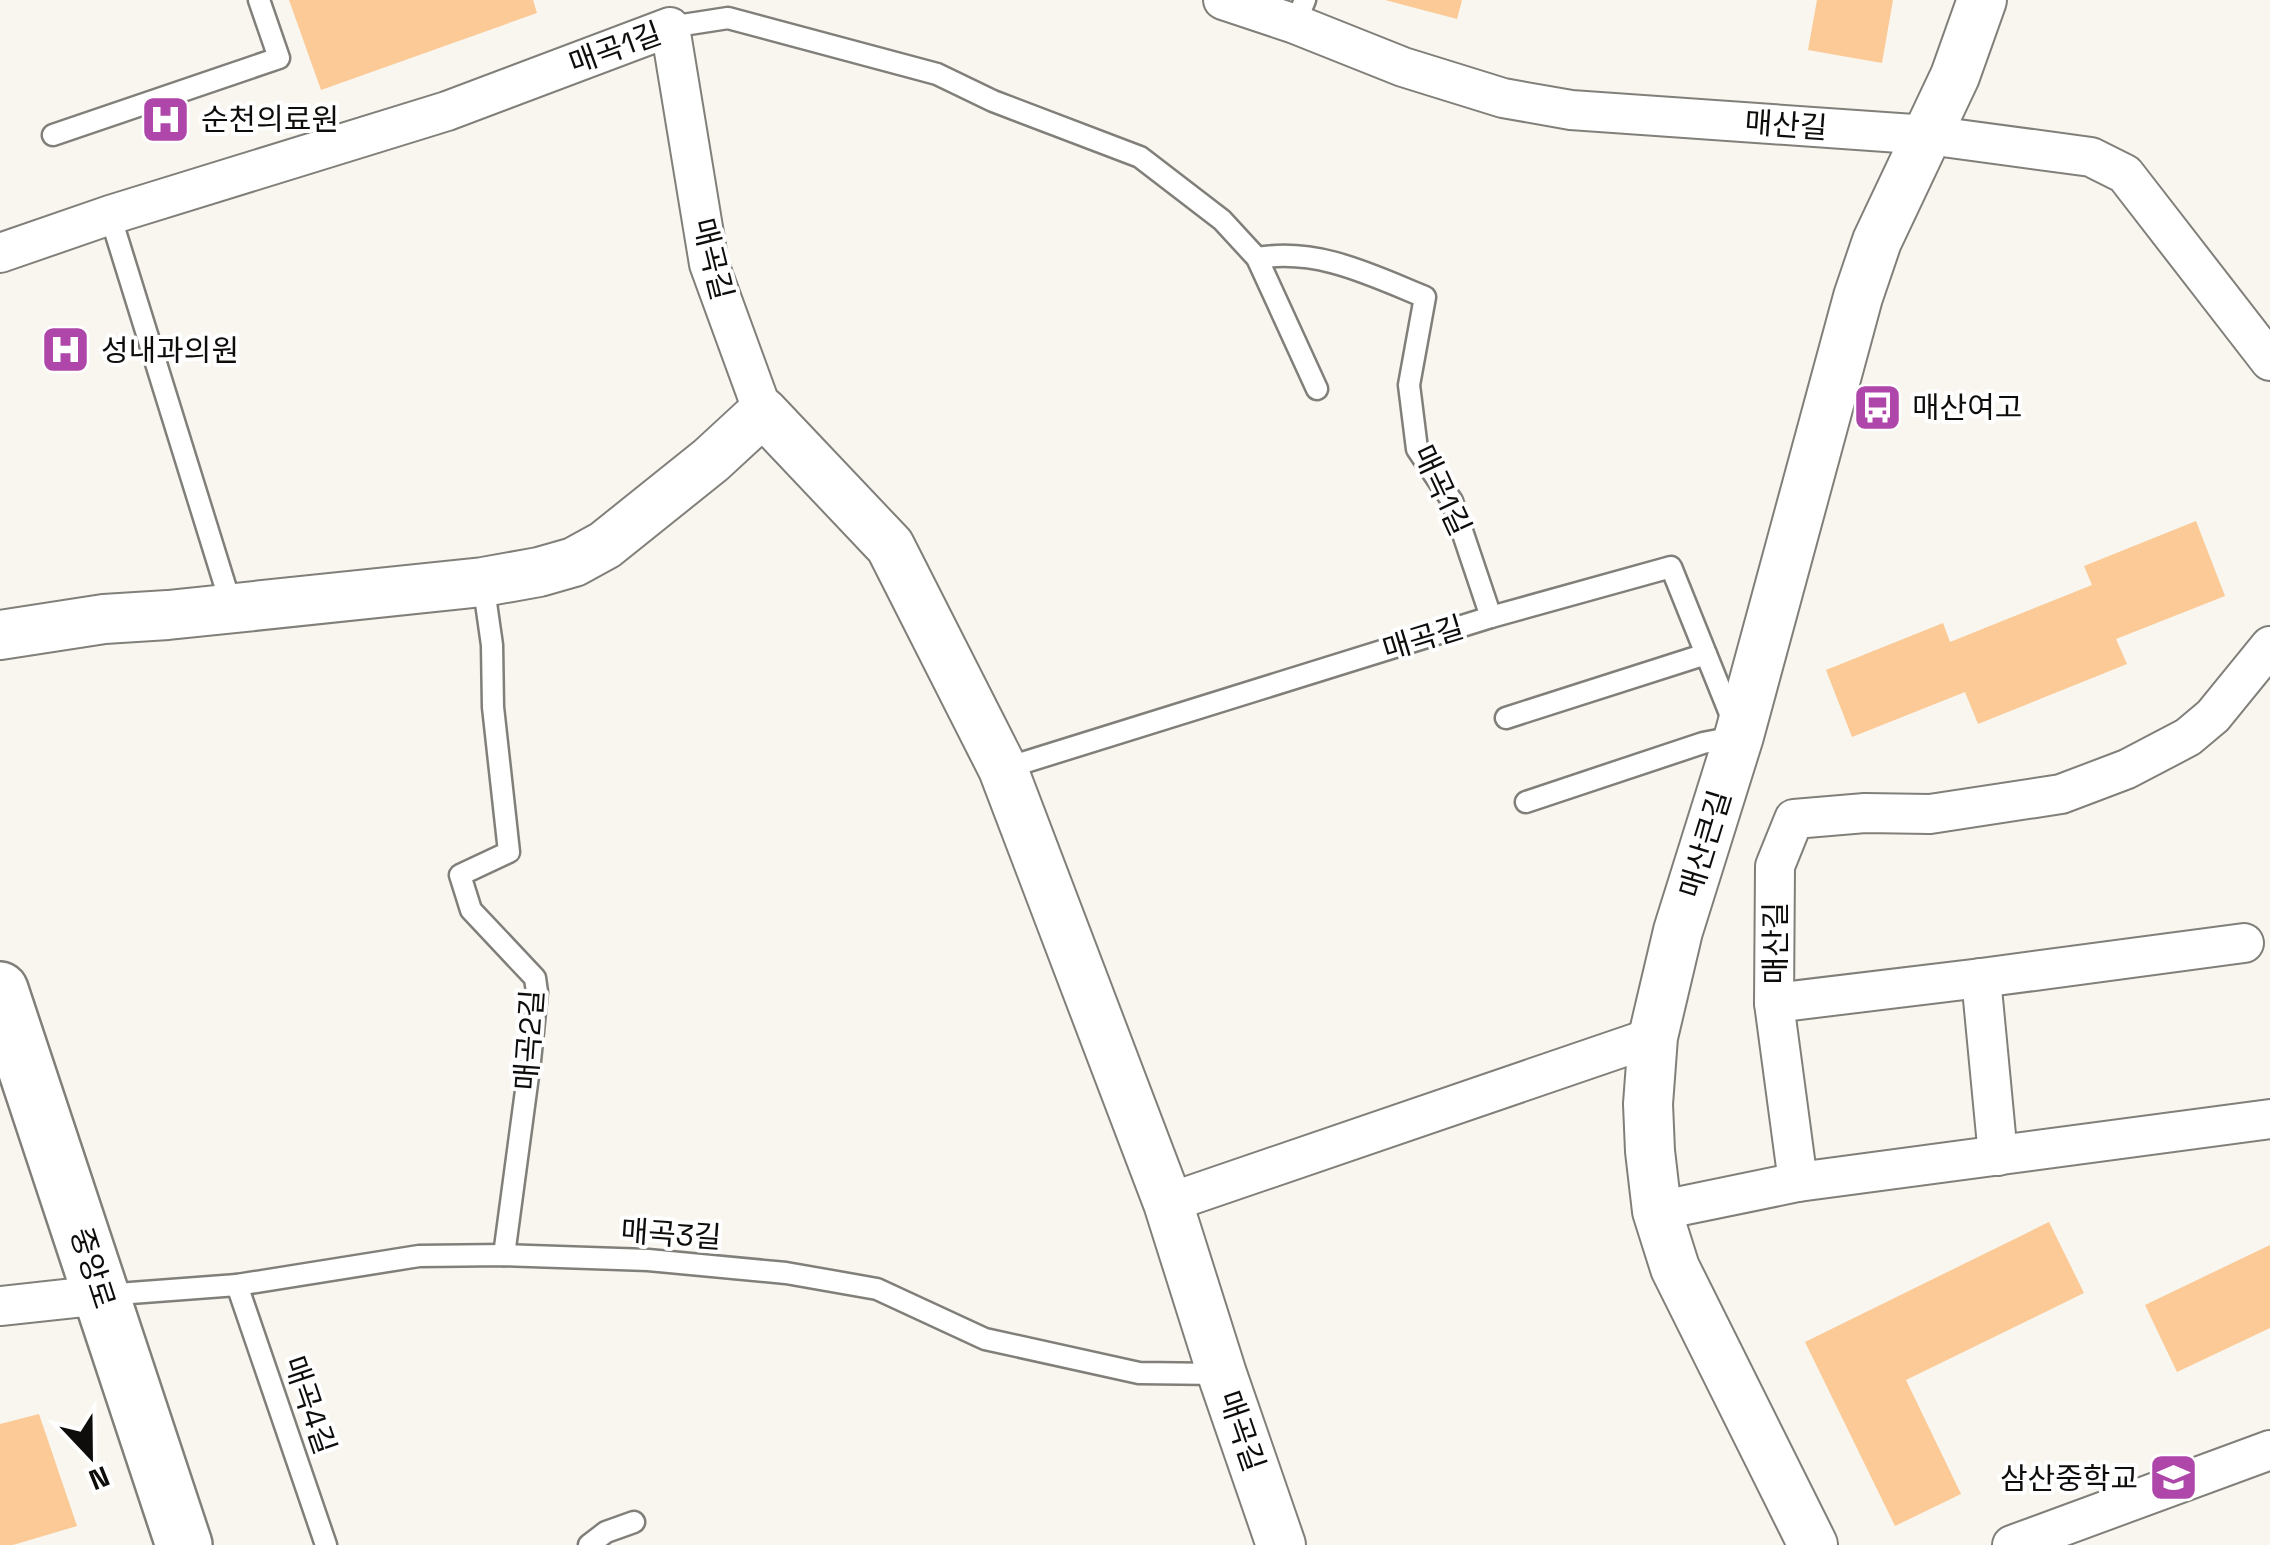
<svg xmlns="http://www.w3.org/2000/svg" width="2270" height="1545" font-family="'Space Grotesk','Noto Sans KR',sans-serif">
	<rect width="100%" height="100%" fill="#f8f6ef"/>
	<g fill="#fbca96">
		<polygon points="289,0 533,0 537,13 321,90"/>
		<polygon points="1385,0 1462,0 1457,19"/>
		<polygon points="1817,0 1893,0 1882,63 1808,50"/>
		<polygon points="2196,521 2225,596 2116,639 2127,664 1978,724 1965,692 1852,737 1826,670 1943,623 1950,642 2092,585 2084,566"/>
		<polygon points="2049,1222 2084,1293 1906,1380 1961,1494 1895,1526 1805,1342"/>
		<polygon points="2270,1245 2270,1328 2177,1372 2145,1305"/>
		<polygon points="39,1414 77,1526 13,1545 0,1545 0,1424"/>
	</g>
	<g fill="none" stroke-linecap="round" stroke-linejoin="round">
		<defs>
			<g id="service">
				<polyline points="1295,24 1305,0"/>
				<polyline points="670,27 728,18 937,74 993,101 1140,157 1222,220 1257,258 1317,389"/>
				<polyline points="53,135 279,58 259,0"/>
				<polyline points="110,215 232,608"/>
				<path d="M1257 258C1318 248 1369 274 1425 297L1409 385 1417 449 1452 501 1491 617"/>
				<polyline points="483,582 492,645 493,707 509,852 460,875 471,910 535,978 537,992 530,1061 504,1255"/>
				<polyline points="1506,718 1706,654"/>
				<polyline points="1003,769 1491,617 1671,567 1739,736 1703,743 1526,802"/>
				<polyline points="237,1285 326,1545"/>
				<polyline points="104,1295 237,1285 419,1256 504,1255 648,1260 786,1273 877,1289 985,1339 1139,1373 1220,1374"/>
				<polyline points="589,1545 606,1532 634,1522"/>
			</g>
			<g id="minor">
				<polyline points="1223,0 1295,24 1403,67 1503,98 1571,110 1928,135 2091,157 2125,174 2270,361"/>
				<polyline points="0,253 110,215 447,111 670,27 709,264 763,412"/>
				<polyline points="1981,978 1998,1156"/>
				<polyline points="1774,1003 1981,978 2244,943"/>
				<polyline points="1798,1182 1774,1003 1775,866 1794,819 1865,813 1930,814 2061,794 2127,769 2188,737 2213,716 2270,646"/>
				<polyline points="1168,1203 1653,1037"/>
				<polyline points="1657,1211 1798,1182 2270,1119"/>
				<polyline points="0,1306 102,1295"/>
				<polyline points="2012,1545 2270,1450"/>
			</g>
			<g id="tertiary">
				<polyline points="0,635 104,619 168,615 483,582 539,572 574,562 605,545 711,460 763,412 890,546 1003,769 1168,1203 1222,1374 1281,1545"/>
				<polyline points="1813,1545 1675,1268 1657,1211 1650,1151 1648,1104 1653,1037 1678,931 1739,736 1858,297 1877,241 1955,76 1982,0"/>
			</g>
			<polyline id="primary" points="0,990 184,1545"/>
		</defs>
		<use href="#service" stroke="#817f79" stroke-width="25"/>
		<use href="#minor" stroke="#817f79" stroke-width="42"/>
		<use href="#tertiary" stroke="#817f79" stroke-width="52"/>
		<use href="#primary" stroke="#817f79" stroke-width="60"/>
		<use href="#service" stroke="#fff" stroke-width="20"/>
		<use href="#minor" stroke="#fff" stroke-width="38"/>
		<use href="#tertiary" stroke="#fff" stroke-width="48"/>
		<use href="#primary" stroke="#fff" stroke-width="55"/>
	</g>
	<defs>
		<symbol id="hospital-square" viewBox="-11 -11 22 22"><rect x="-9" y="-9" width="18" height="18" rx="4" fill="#ae47a9" stroke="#fff"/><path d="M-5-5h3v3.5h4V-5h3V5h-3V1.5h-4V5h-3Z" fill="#fff"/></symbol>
		<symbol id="bus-square" viewBox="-11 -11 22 22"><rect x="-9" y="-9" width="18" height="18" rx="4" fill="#ae47a9" stroke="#fff"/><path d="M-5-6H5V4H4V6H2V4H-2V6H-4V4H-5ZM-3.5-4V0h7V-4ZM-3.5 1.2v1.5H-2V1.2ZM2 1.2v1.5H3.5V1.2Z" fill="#fff"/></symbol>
		<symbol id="school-square" viewBox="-11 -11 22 22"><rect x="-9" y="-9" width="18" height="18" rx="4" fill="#ae47a9" stroke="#fff"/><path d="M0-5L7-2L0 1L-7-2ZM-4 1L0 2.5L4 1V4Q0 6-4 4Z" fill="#fff"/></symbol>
	</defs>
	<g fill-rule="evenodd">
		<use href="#hospital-square" x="138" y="92" width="55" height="55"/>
		<use href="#hospital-square" x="38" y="322" width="55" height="55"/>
		<use href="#bus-square" x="1850" y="380" width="55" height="55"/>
		<use href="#school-square" x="2146" y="1450" width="55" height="55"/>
	</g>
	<g text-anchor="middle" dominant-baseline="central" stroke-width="8" stroke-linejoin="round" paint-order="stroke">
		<g font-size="30" fill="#0e0d0b" stroke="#fff">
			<text transform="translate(615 48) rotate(-20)">매곡1길</text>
			<text transform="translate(1786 125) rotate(4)">매산길</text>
			<text transform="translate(713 259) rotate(76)">매곡길</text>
			<text transform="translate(1442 490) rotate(65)">매곡1길</text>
			<text transform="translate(1423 638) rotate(-17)">매곡길</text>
			<text transform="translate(1705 844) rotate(-73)">매산큰길</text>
			<text transform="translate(1775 943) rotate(-90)">매산길</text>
			<text transform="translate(529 1040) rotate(-86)">매곡2길</text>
			<text transform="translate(671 1234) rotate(4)">매곡3길</text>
			<text transform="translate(93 1268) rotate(72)">중앙로</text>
			<text transform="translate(310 1405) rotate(71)">매곡4길</text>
			<text transform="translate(1242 1431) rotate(71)">매곡길</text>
		</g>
		<g font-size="30" fill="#0e0d0b" stroke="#fff" text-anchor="start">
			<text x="201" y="119">순천의료원</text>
			<text x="101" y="350">성내과의원</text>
			<text x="1912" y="407">매산여고</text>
			<text x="2138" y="1478" text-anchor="end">삼산중학교</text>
		</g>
	</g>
	<g transform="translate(90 1455) rotate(158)" stroke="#ffffff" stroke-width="8" paint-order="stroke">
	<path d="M0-8L18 38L0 25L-18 38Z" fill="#0e0d0b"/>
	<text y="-15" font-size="28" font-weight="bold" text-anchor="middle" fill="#0e0d0b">N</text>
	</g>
</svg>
